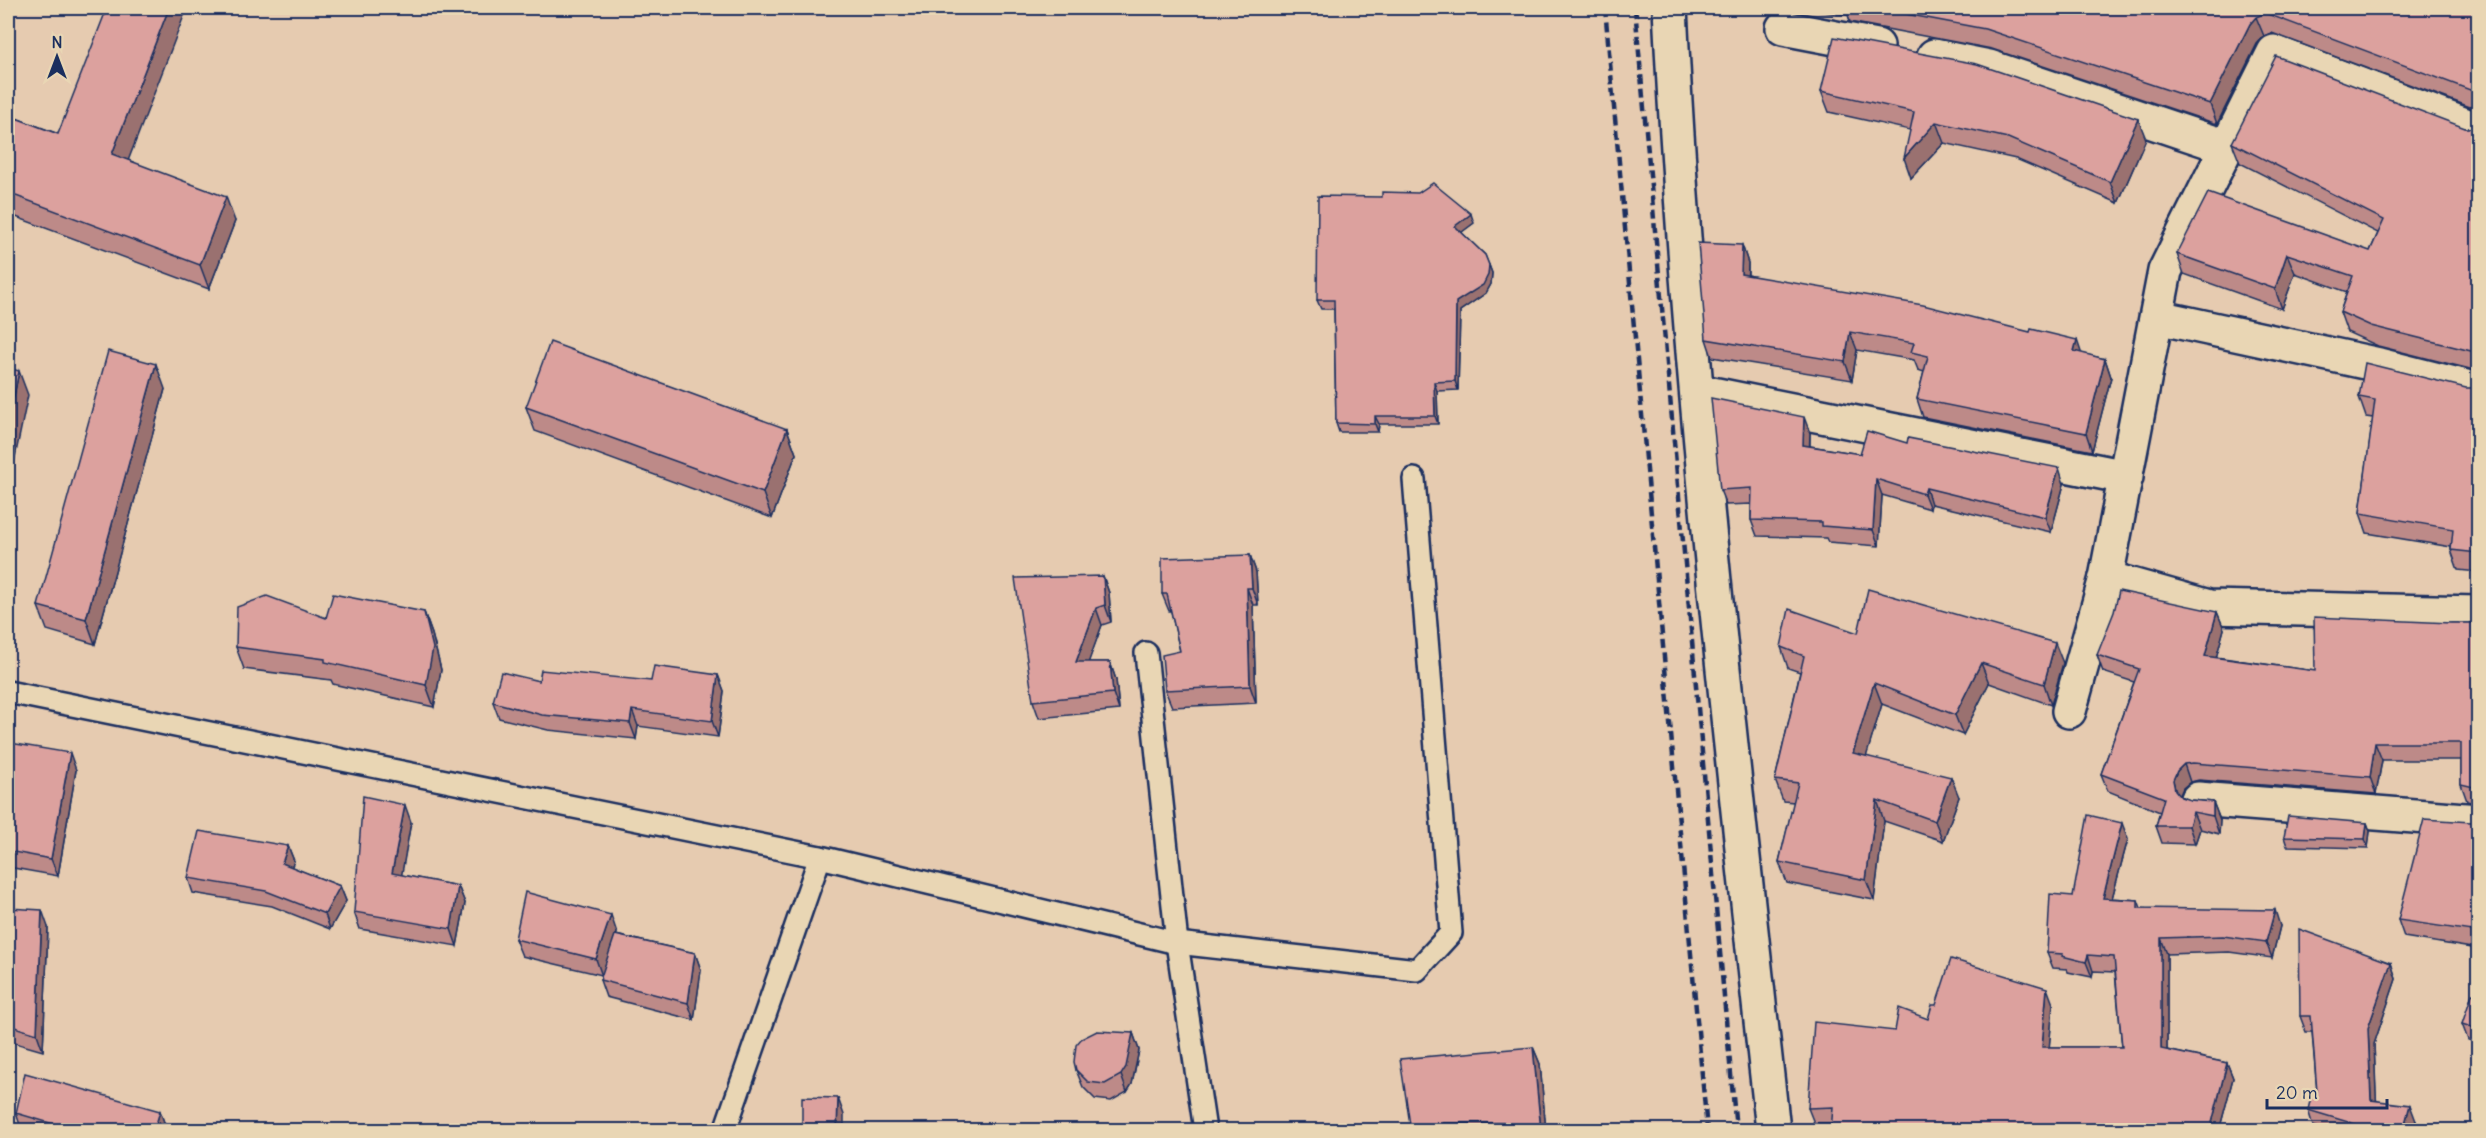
<svg xmlns="http://www.w3.org/2000/svg" width="2486" height="1138" font-family="Delius,sans-serif">
	<rect width="100%" height="100%" fill="#e6cbb0"/>
	<filter id="ink" filterUnits="userSpaceOnUse"><feTurbulence type="fractalNoise" baseFrequency=".0167" numOctaves="2"/><feDisplacementMap in="SourceGraphic" scale="12" xChannelSelector="R" yChannelSelector="G"/><feConvolveMatrix kernelMatrix="1 2 1 2 8 2 1 2 1" color-interpolation-filters="sRGB"/></filter>
	<g filter="url(#ink)">
		<g fill="none" stroke-linecap="round" stroke-linejoin="round">
			<defs>
				<g id="lane">
					<polyline points="1146,653 1177,943 1205,1130"/>
					<polyline points="8,692 820,857 1177,943 1417,970 1451,933 1414,479"/>
					<polyline points="725,1130 820,857"/>
				</g>
				<g id="street">
					<path d="M1670 8C1688 383 1732 757 1773 1130"/>
					<polyline points="1783,28 1877,46"/>
					<polyline points="1934,56 1989,67 2227,147"/>
					<polyline points="2157,317 2379,365 2478,390"/>
					<polyline points="1697,391 2126,477"/>
					<polyline points="2106,578 2165,271 2274,52 2478,130"/>
					<polyline points="2069,711 2106,578 2209,607 2478,613"/>
					<polyline points="2198,799 2478,821"/>
				</g>
			</defs>
			<use href="#lane" stroke="#1b2f5e" stroke-width="26"/>
			<use href="#street" stroke="#1b2f5e" stroke-width="38"/>
			<use href="#lane" stroke="#e9d6b4" stroke-width="21"/>
			<use href="#street" stroke="#e9d6b4" stroke-width="33"/>
			<g stroke="#1b2f5e" stroke-width="4.5" stroke-dasharray="9 4.5" stroke-linecap="butt">
				<polyline points="1605,8 1707,1130"/>
				<polyline points="1635,8 1736,1130"/>
			</g>
		</g>
		<g fill="#bd8a88" stroke="#1b2f5e" stroke-width="1.5">
			<polygon points="1791,8 2478,8 2478,110 2272,33 2264,36 2257,44 2217,124 1992,49 1850,22 1848,15"/>
			<polygon points="1821,91 2146,139 2118,203 2016,159 1944,143 1911,178 1910,130 1829,112"/>
			<polygon points="8,115 128,160 235,221 209,289 8,214"/>
			<polygon points="2478,127 2478,371 2378,346 2347,332 2340,312 2347,292 2295,273 2282,309 2184,274 2177,254 2370,251 2378,233 2240,163 2232,143 2465,128 2474,128"/>
			<polygon points="1474,223 1461,232 1485,255 1492,273 1491,284 1486,293 1460,311 1458,390 1437,391 1438,424 1379,424 1378,432 1339,432 1336,423 1334,309 1321,309 1317,300"/>
			<polygon points="1742,245 1748,263 1748,275 2105,359 2111,377 2092,451 1923,417 1917,399 1924,372 1918,370 1914,360 1857,350 1852,380 1712,357 1706,339"/>
			<polygon points="2478,386 2478,572 2458,570 2451,550 2451,547 2367,533 2360,513 2373,418 2366,417 2359,397 2475,388"/>
			<polygon points="165,389 95,644 47,630 38,606"/>
			<polygon points="526,407 787,429 796,454 772,518 535,431"/>
			<polygon points="1810,433 1810,446 1860,454 1907,443 2064,484 2051,532 1931,504 1930,509 1882,495 1879,546 1828,542 1826,538 1757,536 1751,520 1751,504 1726,505 1720,490"/>
			<polygon points="1250,555 1256,572 1258,605 1253,605 1256,703 1172,707 1165,690 1180,651 1171,611 1169,611 1162,594"/>
			<polygon points="1103,576 1109,593 1111,622 1102,625 1088,662 1110,662 1116,680 1119,710 1039,718 1033,701"/>
			<polygon points="424,612 432,634 441,670 434,707 333,684 331,680 244,669 236,647 326,618"/>
			<polygon points="2217,612 2224,629 2216,657 2315,671 2451,623 2478,623 2478,804 2467,801 2461,784 2461,760 2382,760 2376,794 2199,780 2190,782 2183,788 2180,796 2190,800 2213,802 2220,820 2219,834 2200,829 2195,844 2162,843 2156,826 2160,812 2108,791 2101,774 2134,682 2103,672 2097,655"/>
			<polygon points="1858,633 2063,663 2051,705 1989,683 1963,735 1882,704 1866,756 1959,797 1943,841 1884,821 1874,900 1787,883 1779,862 1794,802 1783,801 1775,780 1800,672 1788,668 1781,647"/>
			<polygon points="718,675 724,691 718,737 638,726 636,739 548,730 499,718 493,702 539,681 651,681"/>
			<polygon points="8,756 76,770 58,876 8,867"/>
			<polygon points="2478,821 2478,949 2404,937 2398,920 2471,822"/>
			<polygon points="411,822 401,875 458,886 465,903 457,946 360,929 354,912"/>
			<polygon points="2367,823 2370,831 2368,848 2287,846 2284,837"/>
			<polygon points="2128,839 2112,898 2138,900 2141,908 2280,926 2272,958 2229,952 2167,954 2167,1050 2227,1063 2233,1078 2219,1131 1831,1131 1832,1123 1814,1123 1808,1108 1895,1031 1928,1019 2053,1004 2049,1047 2122,1047 2115,972 2093,971 2092,977 2068,972 2067,969 2053,968 2047,953 2073,896"/>
			<polygon points="288,846 294,861 291,867 340,886 346,901 330,929 272,906 193,893 188,878"/>
			<polygon points="8,908 48,927 43,1051 8,1041"/>
			<polygon points="617,933 616,935 695,953 701,970 694,1020 606,997 600,980 602,975 522,956 515,939"/>
			<polygon points="2391,963 2396,979 2374,1044 2376,1100 2416,1121 2413,1131 2329,1131 2313,1126 2308,1110 2317,1092 2312,1032 2306,1032 2300,1016"/>
			<polygon points="2478,996 2478,1043 2468,1040 2462,1024"/>
			<polygon points="1133,1033 1139,1050 1132,1084 1127,1092 1111,1101 1095,1099 1083,1087 1076,1070"/>
			<polygon points="1533,1047 1540,1064 1546,1131 1411,1131"/>
			<polygon points="160,1111 165,1125 164,1131 31,1131 21,1128 16,1113"/>
		</g>
		<g fill="#9a716f" stroke="#1b2f5e" stroke-width="1.5">
			<polygon points="169,8 187,8 121,179 112,154"/>
			<polygon points="2256,17 2264,36 2257,44 2217,124 2210,104 2250,24"/>
			<polygon points="2138,119 2146,139 2118,203 2110,182"/>
			<polygon points="1936,122 1944,143 1911,178 1904,158"/>
			<polygon points="226,197 235,221 209,289 200,265"/>
			<polygon points="1471,214 1474,223 1458,235 1455,226"/>
			<polygon points="1742,245 1748,263 1747,292 1741,274"/>
			<polygon points="2287,254 2295,273 2282,309 2275,289"/>
			<polygon points="1489,265 1492,273 1491,284 1486,293 1460,311 1458,390 1455,381 1456,302"/>
			<polygon points="1850,332 1857,350 1852,380 1845,362"/>
			<polygon points="2077,340 2083,358 2074,351"/>
			<polygon points="2105,359 2111,377 2092,451 2086,433"/>
			<polygon points="156,364 165,389 95,644 86,619"/>
			<polygon points="19,371 28,395 8,491 8,425"/>
			<polygon points="1434,382 1437,391 1438,424 1435,416"/>
			<polygon points="1375,416 1379,424 1378,432 1375,424"/>
			<polygon points="1804,417 1810,433 1809,460 1803,445"/>
			<polygon points="787,429 796,454 772,518 763,493"/>
			<polygon points="2059,468 2064,484 2051,532 2045,517"/>
			<polygon points="1876,479 1882,495 1879,546 1873,530"/>
			<polygon points="1926,488 1931,504 1930,509 1924,494"/>
			<polygon points="1250,555 1256,572 1258,605 1252,588"/>
			<polygon points="1103,576 1109,593 1111,622 1105,605"/>
			<polygon points="1247,588 1253,605 1256,703 1250,686"/>
			<polygon points="1096,608 1102,625 1082,680 1076,662"/>
			<polygon points="424,612 432,634 441,670 434,707 426,685"/>
			<polygon points="2217,612 2224,629 2212,673 2205,656"/>
			<polygon points="2055,643 2063,663 2051,705 2044,684"/>
			<polygon points="1110,662 1116,680 1119,710 1113,693"/>
			<polygon points="1981,663 1989,683 1963,735 1955,715"/>
			<polygon points="718,675 724,691 718,737 712,721"/>
			<polygon points="1874,683 1882,704 1861,774 1853,753"/>
			<polygon points="632,710 638,726 636,739 630,723"/>
			<polygon points="2375,743 2382,760 2376,794 2370,777"/>
			<polygon points="70,753 76,770 58,876 51,859"/>
			<polygon points="2184,764 2190,782 2183,788 2179,797 2175,790 2173,780 2177,771"/>
			<polygon points="1951,777 1959,797 1943,841 1935,821"/>
			<polygon points="1877,800 1884,821 1874,900 1866,880"/>
			<polygon points="2213,802 2220,820 2219,834 2213,816"/>
			<polygon points="405,805 411,822 399,890 392,873"/>
			<polygon points="2193,812 2200,829 2195,844 2189,826"/>
			<polygon points="2122,823 2128,839 2108,913 2103,898"/>
			<polygon points="2367,823 2370,831 2368,848 2365,839"/>
			<polygon points="288,846 294,861 287,878 282,863"/>
			<polygon points="340,886 346,901 330,929 325,914"/>
			<polygon points="458,886 465,903 457,946 451,929"/>
			<polygon points="42,910 48,927 43,1051 37,1034"/>
			<polygon points="2275,910 2280,926 2272,958 2266,942"/>
			<polygon points="611,915 617,933 602,976 596,959"/>
			<polygon points="2161,938 2167,954 2167,1065 2161,1049"/>
			<polygon points="695,953 701,970 694,1020 688,1003"/>
			<polygon points="2088,955 2093,971 2092,977 2086,962"/>
			<polygon points="2391,963 2396,979 2374,1044 2377,1115 2371,1100 2368,1028"/>
			<polygon points="2047,988 2053,1004 2048,1062 2042,1047"/>
			<polygon points="1133,1033 1139,1050 1132,1084 1127,1092 1121,1075"/>
			<polygon points="1533,1047 1540,1064 1546,1131 1541,1131"/>
			<polygon points="2227,1063 2233,1078 2219,1131 2210,1131"/>
			<polygon points="838,1098 844,1115 844,1131 837,1131"/>
			<polygon points="2410,1105 2416,1121 2413,1131 2403,1131"/>
			<polygon points="160,1111 165,1125 164,1131 154,1131"/>
		</g>
		<g fill="#dca19e" stroke="#1b2f5e" stroke-width="1.5">
			<polygon points="107,8 169,8 112,154 226,197 200,265 8,193 8,115 58,134"/>
			<polygon points="1874,8 2478,8 2478,93 2265,13 2256,17 2250,24 2210,104 1985,29"/>
			<polygon points="1834,37 1977,64 2138,119 2110,182 2008,138 1936,122 1904,158 1914,112 1821,91"/>
			<polygon points="2276,56 2465,128 2474,128 2478,127 2478,354 2475,352 2371,326 2340,312 2353,276 2287,254 2275,289 2177,254 2208,193 2370,251 2384,220 2232,143"/>
			<polygon points="1433,183 1471,214 1455,226 1485,255 1489,265 1488,275 1483,285 1456,302 1455,381 1434,382 1435,416 1375,416 1375,424 1336,423 1334,300 1317,300 1318,196 1382,197 1382,192 1418,193"/>
			<polygon points="1698,243 1742,245 1741,274 1923,305 2030,332 2031,329 2077,340 2074,351 2105,359 2086,433 1917,399 1928,356 1911,352 1914,343 1850,332 1845,362 1706,339"/>
			<polygon points="550,342 787,429 763,493 526,407"/>
			<polygon points="108,351 156,364 86,619 38,606"/>
			<polygon points="2365,363 2466,388 2475,388 2478,386 2478,553 2451,550 2453,529 2360,513 2375,400 2359,397"/>
			<polygon points="8,368 19,371 8,425"/>
			<polygon points="1711,398 1804,417 1803,445 1860,454 1867,431 1907,443 1908,438 2059,468 2045,517 1926,488 1924,494 1876,479 1873,530 1822,526 1822,522 1751,520 1752,488 1720,490"/>
			<polygon points="1250,555 1252,588 1247,588 1250,686 1165,690 1162,655 1180,651 1167,594 1162,594 1162,558"/>
			<polygon points="1103,576 1105,605 1096,608 1076,662 1110,662 1113,693 1033,701 1015,578"/>
			<polygon points="1868,589 2055,643 2044,684 1981,663 1955,715 1874,683 1853,753 1951,777 1935,821 1877,800 1866,880 1779,862 1798,783 1775,780 1804,656 1781,647 1789,609 1858,633"/>
			<polygon points="2119,591 2217,612 2205,656 2315,671 2314,617 2451,623 2478,623 2478,788 2461,784 2461,743 2375,743 2370,777 2193,763 2184,764 2177,771 2173,780 2175,790 2181,797 2190,800 2213,802 2213,816 2193,812 2189,826 2156,826 2164,798 2101,774 2139,669 2097,655 2114,612"/>
			<polygon points="333,594 424,612 433,648 426,685 325,662 325,659 236,647 237,607 267,596 326,618"/>
			<polygon points="654,666 718,675 712,721 632,710 630,723 542,715 493,702 501,672 539,681 541,670 651,681"/>
			<polygon points="10,743 70,753 51,859 8,851 8,756"/>
			<polygon points="363,796 405,805 392,873 458,886 451,929 354,912"/>
			<polygon points="2088,815 2122,823 2103,898 2138,900 2138,908 2275,910 2266,942 2223,936 2161,938 2161,1049 2227,1063 2210,1131 1831,1131 1833,1107 1808,1108 1814,1022 1895,1031 1899,1008 1928,1019 1932,1005 1936,1005 1951,959 2047,988 2042,1047 2122,1047 2114,957 2088,955 2086,962 2062,956 2063,954 2047,953 2050,894 2073,896"/>
			<polygon points="2288,816 2367,823 2365,839 2284,837"/>
			<polygon points="2424,819 2471,822 2478,821 2478,932 2398,920"/>
			<polygon points="199,831 288,846 282,863 340,886 325,914 266,891 188,878"/>
			<polygon points="525,892 611,915 596,959 515,939"/>
			<polygon points="8,908 42,910 37,1034 8,1025"/>
			<polygon points="2299,929 2391,963 2368,1028 2371,1100 2410,1105 2403,1131 2378,1131 2308,1110 2312,1092 2317,1092 2311,1016 2300,1016"/>
			<polygon points="615,935 695,953 688,1003 600,980"/>
			<polygon points="2472,994 2478,996 2478,1029 2462,1024"/>
			<polygon points="1097,1031 1133,1033 1126,1067 1121,1075 1105,1084 1088,1082 1076,1070 1074,1062 1076,1045 1081,1039"/>
			<polygon points="1533,1047 1541,1131 1507,1131 1505,1123 1443,1123 1442,1131 1411,1131 1400,1059"/>
			<polygon points="25,1073 160,1111 154,1131 77,1131 16,1113"/>
			<polygon points="802,1097 838,1098 837,1131 802,1131"/>
		</g>
	</g>
	<rect width="2486" height="1138" fill="none" stroke="#e9d6b4" stroke-width="30"/>
	<rect x="15" y="15" width="2456" height="1108" fill="none" stroke="#1b2f5e" stroke-width="2" filter="url(#ink)"/>
	<g transform="translate(57 57)" stroke="#e9d6b4" stroke-width="4.5" paint-order="stroke">
	<path d="M0-4.5L10 22L0 15L-10 22Z" fill="#1b2f5e"/>
	<text y="-9" font-size="16" font-weight="bold" text-anchor="middle" fill="#1b2f5e">N</text>
	</g>
	<path d="M2267 1099v9h120v-9" fill="none" stroke="#1b2f5e" stroke-width="3"/>
	<text x="2276" y="1099" font-size="18" fill="#1b2f5e" stroke="#e9d6b4" stroke-width="4.5" paint-order="stroke">20 m</text>
</svg>
